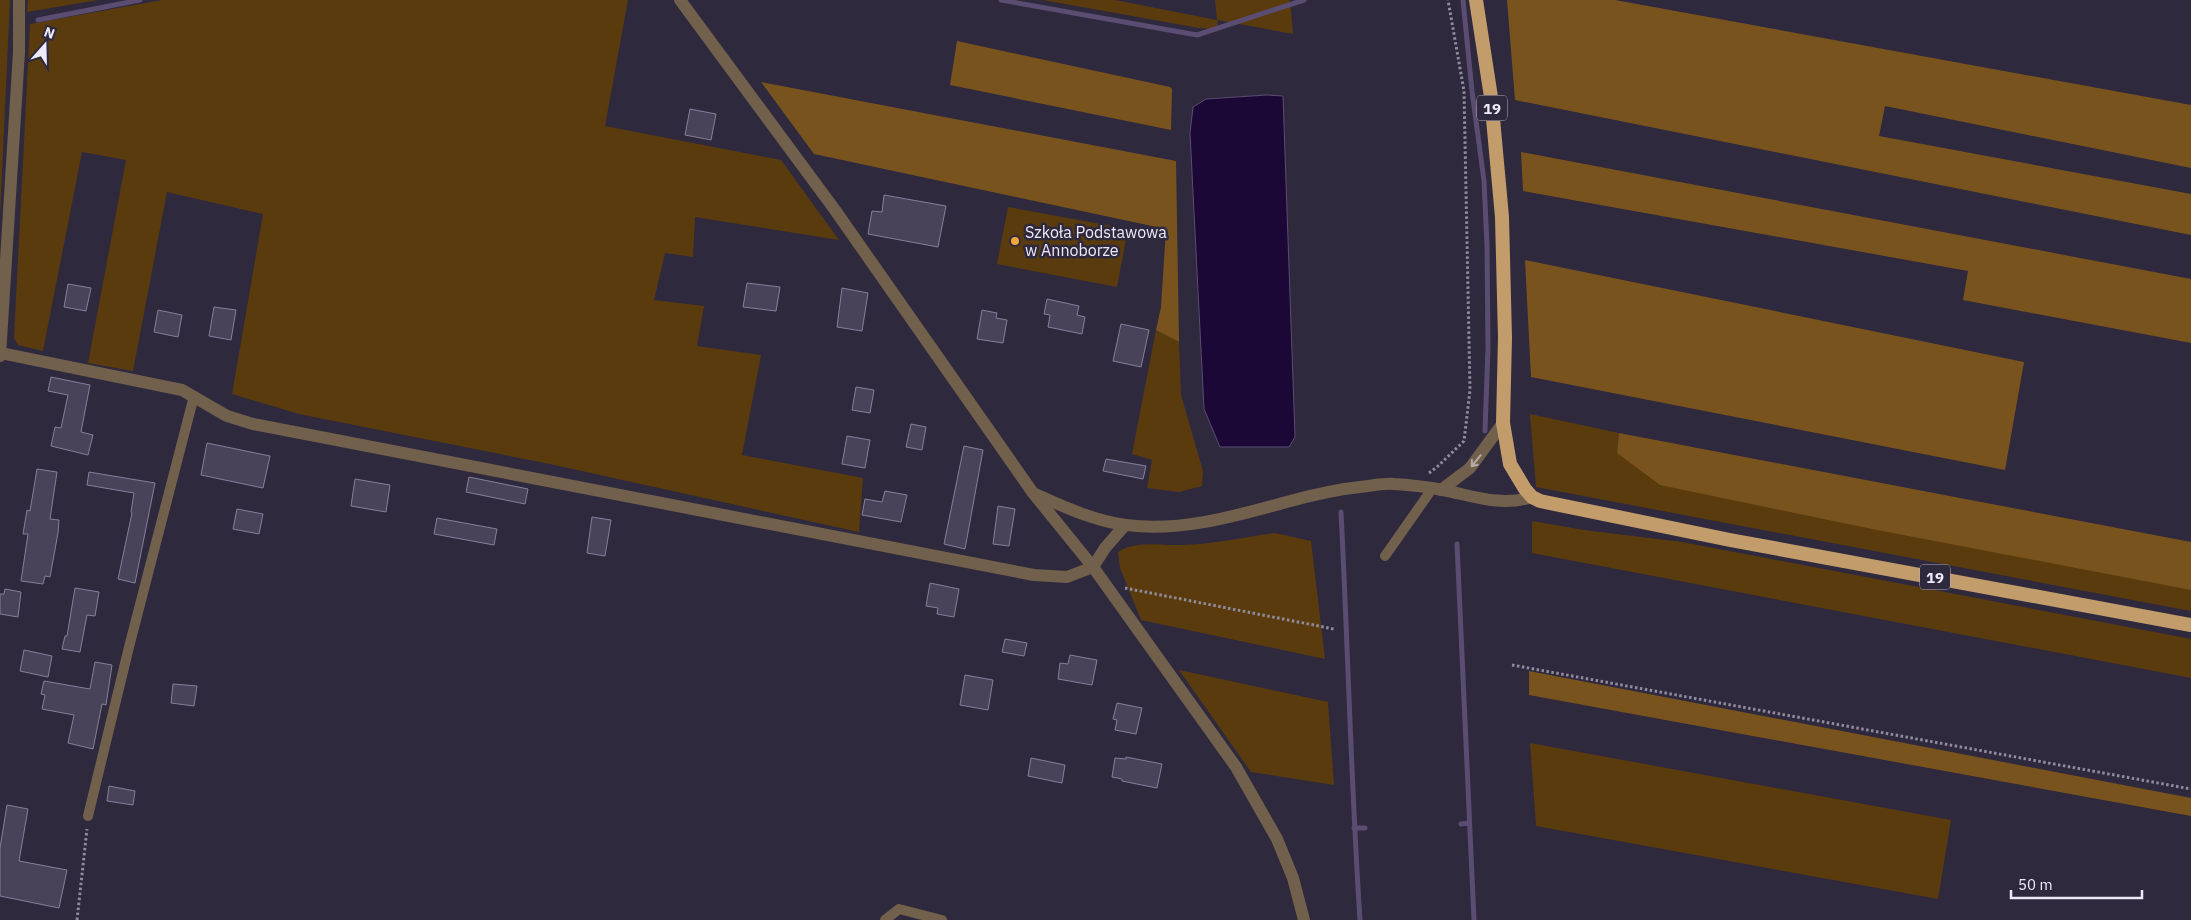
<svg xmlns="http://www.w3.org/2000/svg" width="2191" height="920" font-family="'IBM Plex Sans',sans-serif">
	<rect width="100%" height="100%" fill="#2f293e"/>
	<g fill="#5a3b0d">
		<polygon points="0,0 10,0 0,215"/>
		<polygon points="28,0 98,0 27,12"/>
		<polygon points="162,0 628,0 605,126 781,160 839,240 695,217 693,257 665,253 654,300 704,306 697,346 761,355 742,455 863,478 859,532 550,464 299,414 232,394 263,214 167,192 133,371 88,363 126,160 82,152 43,351 18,345 14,338 30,24"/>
		<polygon points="1043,0 1115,0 1217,20 1215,0 1290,0 1293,34 1218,20 1217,29 1199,28"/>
		<polygon points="1008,207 1128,229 1117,287 997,264"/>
		<polygon points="1156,330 1179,342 1181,395 1203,471 1202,486 1179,492 1147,488 1152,460 1132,454"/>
		<polygon points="1530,414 1619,433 1617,453 2191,588 2191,611 1536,487"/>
		<polygon points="1532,521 1584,530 1682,542 2191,639 2191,678 1532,553"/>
		<path d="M1275 533 1311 541 1325 659 1141 620 1120 568 1118 552C1137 540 1161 546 1182 545 1213 544 1244 537 1275 533Z"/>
		<polygon points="1179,670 1328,702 1334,785 1251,772"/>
		<polygon points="1530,743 1951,820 1938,899 1536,826"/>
	</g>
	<g fill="#79531d">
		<polygon points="1507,0 1615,0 2191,105 2191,168 1885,106 1879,136 2191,194 2191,235 1515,100"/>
		<polygon points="957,41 1170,87 1172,89 1171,130 950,85"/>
		<polygon points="761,82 1176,161 1179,342 1156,330 1161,307 1166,229 814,154"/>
		<polygon points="1521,152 2191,279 2191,343 1963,300 1968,271 1523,191"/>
		<polygon points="1525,260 2024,362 2005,470 1531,377"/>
		<polygon points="1619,433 2191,542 2191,590 1872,529 1660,485 1617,453"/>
		<polygon points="1529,671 2191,798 2191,816 1529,695"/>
	</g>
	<polygon fill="#1c0837" stroke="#5b4c71" points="1267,95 1283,96 1295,437 1289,447 1220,447 1204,409 1190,133 1193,107 1206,99"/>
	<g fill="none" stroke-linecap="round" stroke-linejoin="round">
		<g stroke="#5b4c71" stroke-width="5">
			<polyline points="1001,0 1197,35 1304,0"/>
			<polyline points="1463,0 1472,91 1484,181 1487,245 1488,348 1485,431"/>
			<polyline points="38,20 140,0"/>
			<path d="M1341 512C1348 648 1351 784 1360 920"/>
			<polyline points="1457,544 1474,920"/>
			<polyline points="1461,824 1469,823"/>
			<polyline points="1354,828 1365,828"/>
		</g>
	</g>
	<g fill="#49435a" stroke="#867f99">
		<polygon points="690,109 716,114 711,140 685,135"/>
		<polygon points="884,195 946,206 938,247 868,234 872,211 882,212"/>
		<polygon points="747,283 780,287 776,311 743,307"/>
		<polygon points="68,284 91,288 86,311 64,307"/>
		<polygon points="842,288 868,293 862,331 837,327"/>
		<polygon points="1047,299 1079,306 1077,315 1085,317 1082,334 1048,327 1050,315 1044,314"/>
		<polygon points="214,307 236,310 231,340 209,336"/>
		<polygon points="158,310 182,315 178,337 154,332"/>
		<polygon points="982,310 997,313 996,318 1007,320 1003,343 977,339"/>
		<polygon points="1121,324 1149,330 1141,367 1113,361"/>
		<polygon points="51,377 90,385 81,432 93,435 88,455 51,446 55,427 61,428 68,395 48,391"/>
		<polygon points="856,387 874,390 870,413 852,410"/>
		<polygon points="911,424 926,427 922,450 906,447"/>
		<polygon points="847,436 870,440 865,468 842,464"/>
		<polygon points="207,443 270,456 263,488 201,475"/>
		<polygon points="964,446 983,450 965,549 944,544"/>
		<polygon points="1106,459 1146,466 1143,479 1103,471"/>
		<polygon points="37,469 57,472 50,519 59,520 58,533 50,577 45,576 43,584 21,581 28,534 23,534 27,510 30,511"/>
		<polygon points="89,472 155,483 135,583 118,579 132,513 131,512 134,493 87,485"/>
		<polygon points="469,477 528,489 525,504 466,492"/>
		<polygon points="355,479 390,485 386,512 351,506"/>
		<polygon points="885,491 907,495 901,522 862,515 865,499 882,502"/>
		<polygon points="998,506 1015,509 1009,546 993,544"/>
		<polygon points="237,509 263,514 259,534 233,529"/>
		<polygon points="592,517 611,520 605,556 587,553"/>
		<polygon points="437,518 497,529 494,545 434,534"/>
		<polygon points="930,583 959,589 954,617 937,614 938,608 926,606"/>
		<polygon points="75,588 99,592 95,616 87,615 80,652 62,649 65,636 67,636"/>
		<polygon points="5,589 21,592 18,617 0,614 0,594 4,594"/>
		<polygon points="1005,639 1027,643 1024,656 1002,652"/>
		<polygon points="24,650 52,656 48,677 20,671"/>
		<polygon points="1070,655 1097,660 1092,685 1058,679 1060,663 1068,664"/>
		<polygon points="95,662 112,665 106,705 102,704 93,749 68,743 74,715 42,709 45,695 41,694 44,681 90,689"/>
		<polygon points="965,675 993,680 988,710 960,705"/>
		<polygon points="173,684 197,686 194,706 171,703"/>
		<polygon points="1117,703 1142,708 1136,734 1115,730 1117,720 1113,719"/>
		<polygon points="1126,757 1162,764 1157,788 1122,781 1122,779 1112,777 1115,758 1126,759"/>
		<polygon points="1031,758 1065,765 1062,783 1028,776"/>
		<polygon points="109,786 135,791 133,805 107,801"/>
		<polygon points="7,805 28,809 19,861 67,870 59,908 0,896 0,848"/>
	</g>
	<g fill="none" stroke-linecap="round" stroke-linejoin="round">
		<g stroke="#908b9d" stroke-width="3" stroke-dasharray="2.5 2.5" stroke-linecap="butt">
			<polyline points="1429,473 1437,467 1464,441 1470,390 1464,91 1448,0"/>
			<polyline points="1125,588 1334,629"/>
			<polyline points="1512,665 2191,789"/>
			<polyline points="77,920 87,829"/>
		</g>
		<g stroke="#71604b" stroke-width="10">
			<polyline points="1385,556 1432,489"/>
			<polyline points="88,816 129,647 194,396"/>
			<polyline points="885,920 899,909 942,920"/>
		</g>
		<g stroke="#71604b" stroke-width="12">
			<polyline points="0,353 182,390 227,416 253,424 1034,575 1067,577 1093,567 1105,548 1125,525"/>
			<polyline points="1033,493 1093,567 1236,767 1277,839 1293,878 1304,920"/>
		</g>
		<g stroke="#71604b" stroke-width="12">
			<path d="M680 0 835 210 1033 493C1062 506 1094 521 1126 525 1179 532 1232 517 1283 503 1311 495 1338 489 1368 486 1376 485 1386 483 1394 484 1410 485 1428 487 1443 490 1473 496 1501 507 1532 497"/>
			<polyline points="0,356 19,52 19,0"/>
			<polyline points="1441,490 1470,468 1503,423"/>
		</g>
		<polyline stroke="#c29c6b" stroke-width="14" points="1476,0 1491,97 1502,217 1505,338 1503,423 1510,464 1525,489 1532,497 1540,501 1730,540 2191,625"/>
	</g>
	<defs><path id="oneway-shaft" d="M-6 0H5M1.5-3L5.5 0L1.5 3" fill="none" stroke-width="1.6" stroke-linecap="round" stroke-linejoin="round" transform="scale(1.25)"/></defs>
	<use stroke="#b5abaa" href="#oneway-shaft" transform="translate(1476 461) rotate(129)"/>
	<circle fill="#efa73d" stroke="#2f293e" stroke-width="2" cx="1015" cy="241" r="5"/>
	<g text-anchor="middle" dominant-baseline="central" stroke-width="5" stroke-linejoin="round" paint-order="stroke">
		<g fill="#2f293e" stroke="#b4afc0" stroke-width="1">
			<rect x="1477" y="95.5" width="30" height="25" rx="4"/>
			<rect x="1920" y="564.5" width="30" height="25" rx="4"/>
		</g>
		<g font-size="15" font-weight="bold" fill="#ede9f8">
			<text x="1492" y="108">19</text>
			<text x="1935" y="577">19</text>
		</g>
		<g font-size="16" fill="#ede9f8" stroke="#2f293e" text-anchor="start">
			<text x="1025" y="232">Szkoła Podstawowa<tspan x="1025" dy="18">w Annoborze</tspan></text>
		</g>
	</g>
	<g transform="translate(45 45) rotate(20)" stroke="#2f293e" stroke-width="4" paint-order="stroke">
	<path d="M0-4L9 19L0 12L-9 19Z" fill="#ede9f8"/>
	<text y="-8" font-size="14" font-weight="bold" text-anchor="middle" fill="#ede9f8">N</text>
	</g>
	<path d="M2011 890v8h131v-8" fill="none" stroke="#ede9f8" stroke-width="2.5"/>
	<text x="2018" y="890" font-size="15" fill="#ede9f8" stroke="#2f293e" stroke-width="4" paint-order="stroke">50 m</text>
</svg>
